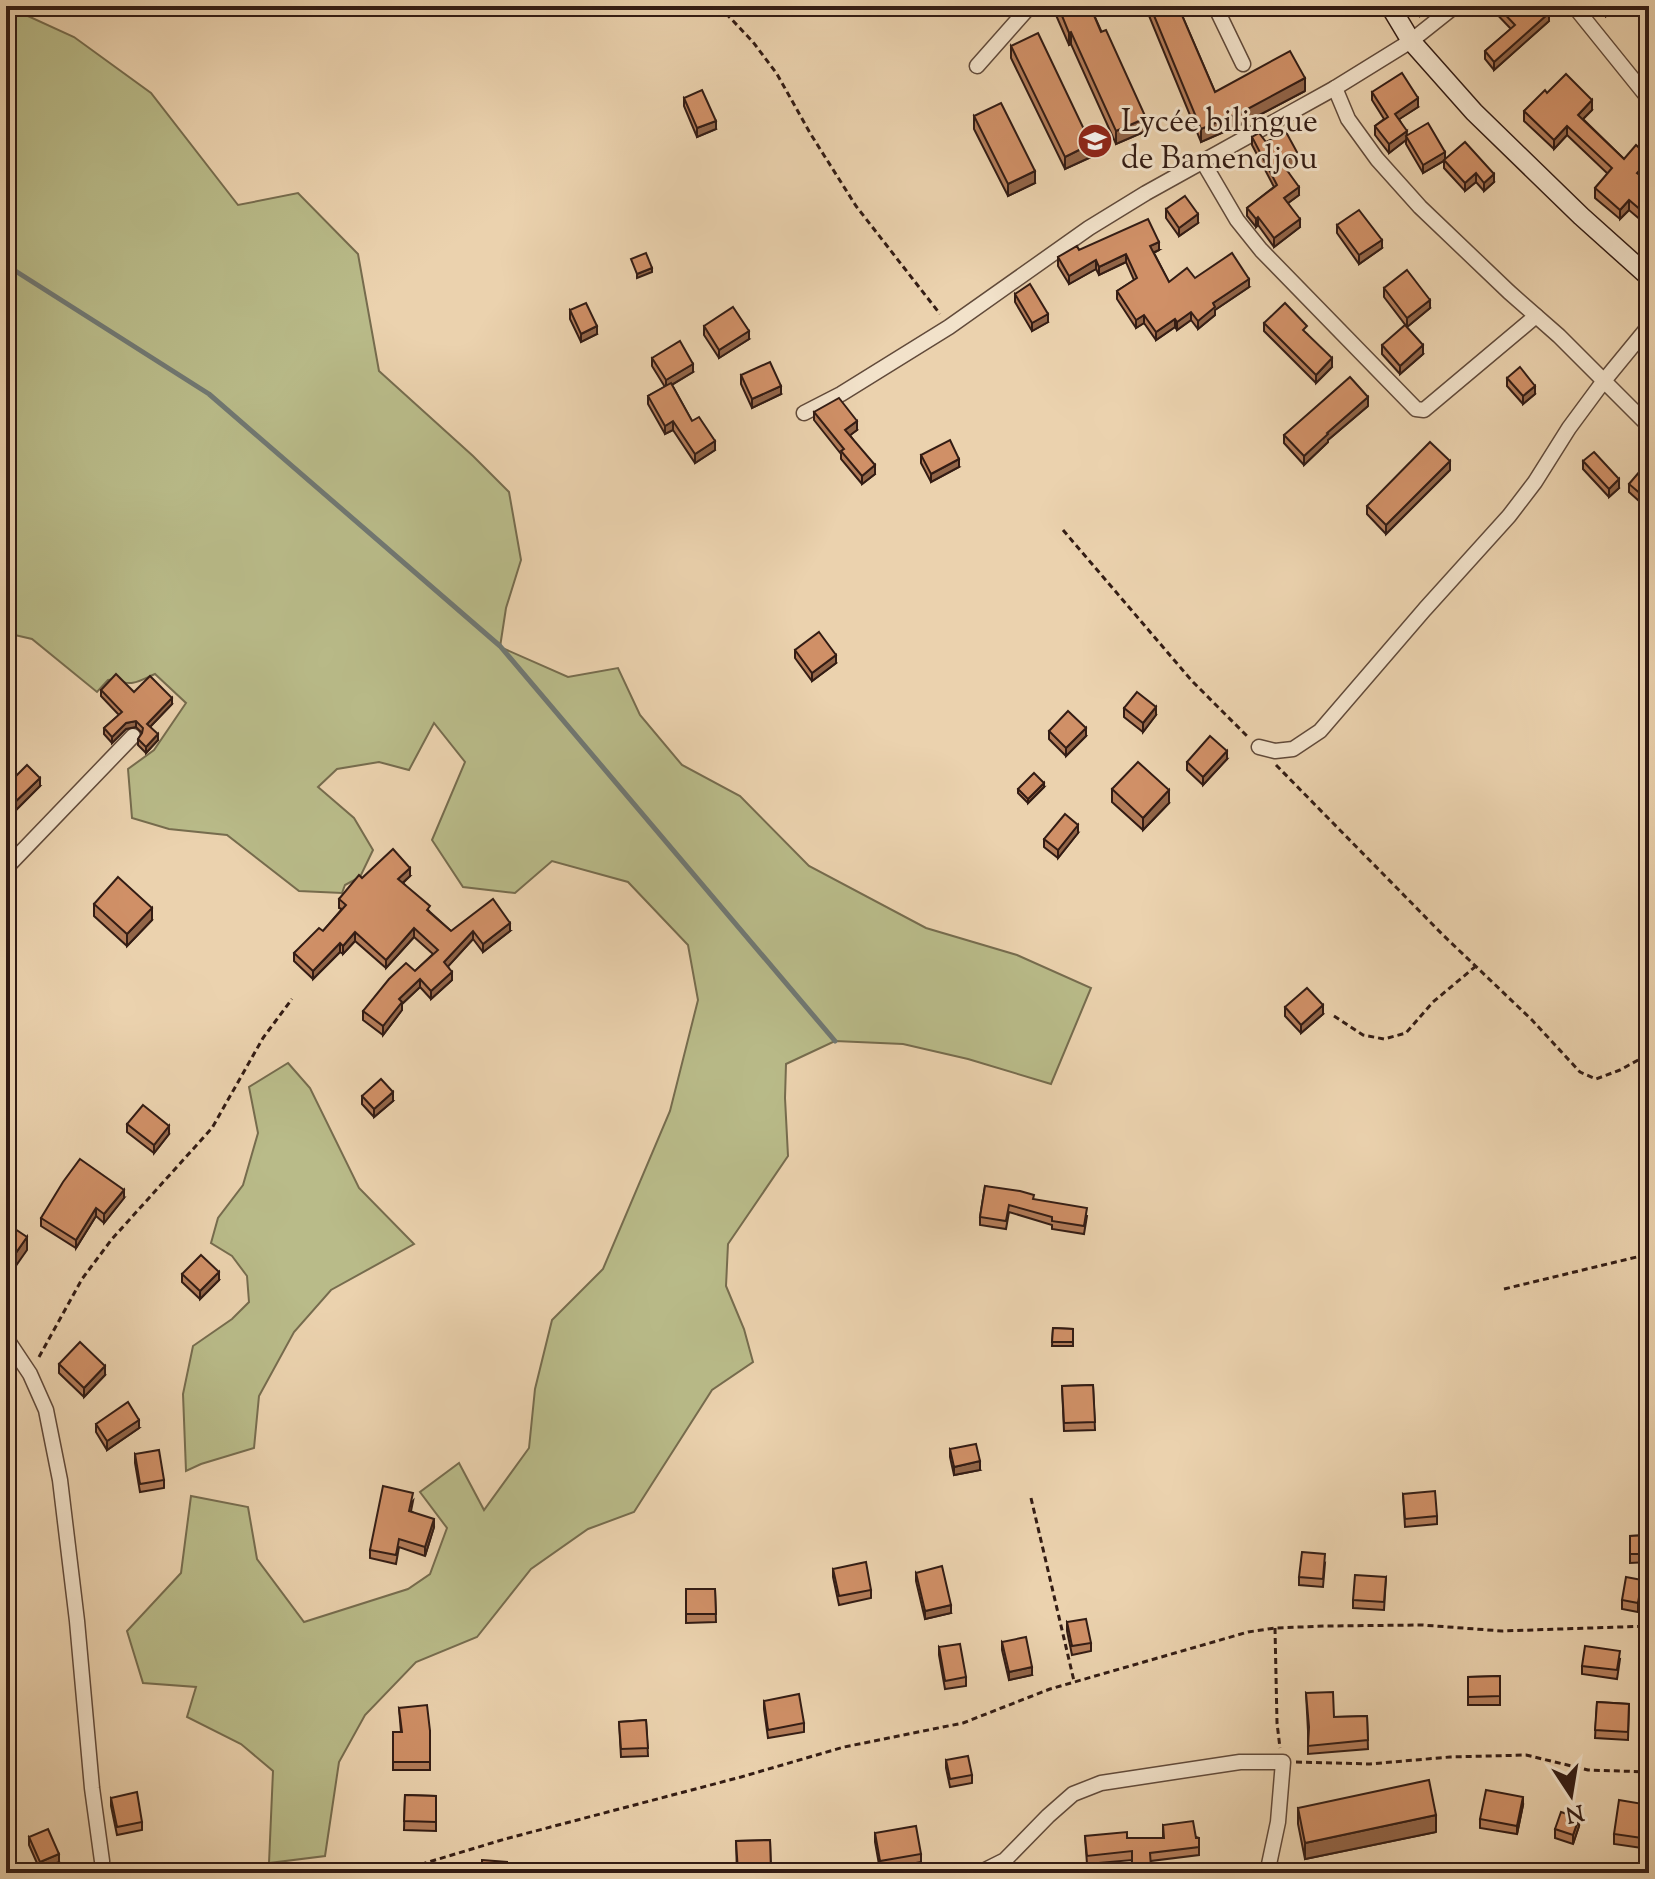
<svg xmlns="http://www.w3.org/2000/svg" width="1655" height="1879" font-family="'Sorts Mill Goudy',serif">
	<rect width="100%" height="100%" fill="#ebd2ae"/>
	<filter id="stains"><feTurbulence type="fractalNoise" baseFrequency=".0025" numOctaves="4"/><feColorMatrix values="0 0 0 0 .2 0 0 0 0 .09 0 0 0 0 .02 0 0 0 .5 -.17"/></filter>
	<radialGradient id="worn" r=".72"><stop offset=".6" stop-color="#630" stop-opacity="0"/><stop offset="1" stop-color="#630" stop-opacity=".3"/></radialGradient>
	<g fill="#b9bb89" stroke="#766c4e" stroke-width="2">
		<path d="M6 6 74 37 151 93 238 205 298 193 358 254 379 371 473 456 509 492 521 560 506 608 500 647 568 677 618 668 640 715 682 765 740 796 809 866 926 928 1017 955 1091 988 1051 1084 968 1059 903 1044 835 1041 786 1064 785 1098 788 1156 728 1244 726 1286 744 1329 753 1362 712 1390 634 1512 588 1529 531 1569 477 1637 416 1662 365 1715 339 1762 325 1856 269 1863 273 1771 241 1744 187 1717 196 1687 143 1683 127 1631 181 1573 191 1496 248 1507 257 1559 304 1622 408 1589 430 1574 447 1528 420 1492 459 1463 484 1510 529 1448 535 1389 552 1320 603 1269 670 1111 698 1000 688 945 628 882 552 861 515 893 463 887 432 840 465 762 434 723 409 770 379 762 337 769 318 787 354 818 373 850 360 877 345 885 342 893 299 891 227 835 169 829 132 818 128 769 154 750 186 703 155 674C141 680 131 688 117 679L108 680 97 692 32 639 6 633Z"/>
		<polygon points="288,1063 310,1088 359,1188 414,1244 331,1290 294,1332 259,1396 254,1448 201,1464 186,1471 183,1394 193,1346 232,1319 249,1302 247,1276 232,1256 211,1243 218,1218 243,1185 258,1133 249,1087"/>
	</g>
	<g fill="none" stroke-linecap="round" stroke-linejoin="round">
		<polyline stroke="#707873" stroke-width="5" points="6,265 209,394 500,646 835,1041"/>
		<defs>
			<g id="street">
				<polyline points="1215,6 1243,64"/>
				<polyline points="1574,6 1649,99"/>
				<polyline points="977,66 1030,6"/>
				<polyline points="1335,88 1348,119 1377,159 1420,207 1509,292 1559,336 1649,426"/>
				<polyline points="1203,162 1237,220 1261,250 1416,409 1424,410 1536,316"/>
				<polyline points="804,413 841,394 949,327 1089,228 1146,193 1335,88 1411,41 1455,6"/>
				<polyline points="1259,747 1275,751 1293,749 1320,731 1425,609 1509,516 1535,482 1569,428 1603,382 1649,326"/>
				<polyline points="6,868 133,736"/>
				<polyline points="6,1338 30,1374 46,1410 60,1480 77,1621 92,1788 102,1861 102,1873"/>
				<polyline points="979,1873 1005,1860 1048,1816 1073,1794 1101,1783 1240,1762 1283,1762 1278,1822 1268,1869 1266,1873"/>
			</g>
			<polyline id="secondary" points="1390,6 1411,41 1474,112 1581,216 1649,277"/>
		</defs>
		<use href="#street" stroke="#614a3a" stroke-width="17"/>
		<use href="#secondary" stroke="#331c14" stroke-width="21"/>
		<g stroke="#331c14" stroke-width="3" stroke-dasharray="6 4" stroke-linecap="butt">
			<polyline points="719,6 753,42 777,74 810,133 856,206 940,314"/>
			<polyline points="1063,530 1192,681 1248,737"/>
			<polyline points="1276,765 1443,935 1532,1020 1580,1072 1596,1079 1620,1070 1649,1054"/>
			<polyline points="1334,1016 1363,1035 1384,1039 1406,1033 1433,1002 1476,966"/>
			<polyline points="1504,1289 1649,1254"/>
			<polyline points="39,1357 82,1279 112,1239 212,1128 263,1038 292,999"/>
			<polyline points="1031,1498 1074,1681"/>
			<polyline points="1275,1628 1277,1723 1280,1748"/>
			<polyline points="1296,1762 1370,1764 1450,1757 1526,1755 1588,1770 1649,1772"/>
			<polyline points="392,1873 505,1839 741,1777 844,1747 963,1723 1050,1689 1248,1632 1275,1628 1326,1626 1422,1625 1502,1631 1649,1626"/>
		</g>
		<use href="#street" stroke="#f2e2ca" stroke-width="14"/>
		<use href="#secondary" stroke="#f2e2ca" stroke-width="18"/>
	</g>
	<g fill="#b37c59" stroke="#331c14" stroke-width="2">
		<polygon points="1052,6 1090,6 1146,131 1116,144 1071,44 1069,45"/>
		<polygon points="1145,6 1178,6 1215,92 1305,91 1242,124 1201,142"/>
		<polygon points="1415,6 1435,6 1420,16"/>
		<polygon points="1489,6 1544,6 1549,21 1494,70 1485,59 1485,51 1511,29"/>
		<polygon points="1598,6 1618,6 1606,16"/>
		<polygon points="1011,46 1091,157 1065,169 1011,58"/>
		<polygon points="1372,92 1418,107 1399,119 1407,135 1445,159 1494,182 1484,191 1476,182 1465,191 1444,168 1444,161 1423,173 1406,144 1406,140 1389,153 1375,135 1375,126 1384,119 1372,100"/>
		<polygon points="1547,93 1592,110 1583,119 1624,159 1649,157 1649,169 1642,177 1649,182 1649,227 1629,210 1620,219 1595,198 1595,188 1608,174 1567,135 1554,149 1524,121 1524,111"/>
		<polygon points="684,98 716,129 697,137 684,106"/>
		<polygon points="974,116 1035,183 1008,196 974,129"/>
		<polygon points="1252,137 1266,142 1298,162 1286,168 1299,195 1288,203 1300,227 1274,247 1258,225 1256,227 1247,216 1247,208 1274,187 1252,145"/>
		<polygon points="1166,209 1198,223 1179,236 1166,218"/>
		<polygon points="1337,225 1382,248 1359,264 1337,233"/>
		<polygon points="1079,250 1159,250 1154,253 1169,282 1195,278 1249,287 1215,310 1215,315 1198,329 1191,320 1177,330 1175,327 1156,340 1144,323 1136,328 1117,299 1117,291 1134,280 1126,262 1099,275 1096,269 1069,284 1058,266 1058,257"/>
		<polygon points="1384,288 1430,308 1407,327 1384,297"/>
		<polygon points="1015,294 1048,322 1032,331 1015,302"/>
		<polygon points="570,310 597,334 581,342 570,319"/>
		<polygon points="1264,323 1307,334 1332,367 1316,383 1264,331"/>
		<polygon points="704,326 749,339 719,358 704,335"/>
		<polygon points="1382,345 1423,354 1400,374 1382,354"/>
		<polygon points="652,358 693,372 672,385 692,421 715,450 695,463 673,430 665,434 648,404 648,396 665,387 652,366"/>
		<polygon points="741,375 781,394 752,408 741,384"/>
		<polygon points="1507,378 1535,394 1523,404 1507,386"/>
		<polygon points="1649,386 1649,409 1641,402 1641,394"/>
		<polygon points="1368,406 1328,440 1328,442 1304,465 1284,443 1284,435"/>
		<polygon points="814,412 857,430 850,435 875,474 862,484 841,459 841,454 814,420"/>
		<polygon points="921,455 959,467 931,482 921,463"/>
		<polygon points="1583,461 1619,488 1609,497 1583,469"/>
		<polygon points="1649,467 1649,510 1629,492 1629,484"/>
		<polygon points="1450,470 1386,534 1367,514 1367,506"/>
		<polygon points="795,650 836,663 812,681 795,658"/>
		<polygon points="101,690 134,692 172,704 150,727 158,740 146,753 138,745 138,739 142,733 136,727 126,729 112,743 104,734 104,728 119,715 101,696"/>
		<polygon points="1124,708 1156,715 1143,732 1124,717"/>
		<polygon points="1049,731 1086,736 1066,756 1049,739"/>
		<polygon points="1227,759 1203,785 1187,770 1187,762"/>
		<polygon points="6,786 40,786 13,813 6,805"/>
		<polygon points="1044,787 1028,803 1018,793 1018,789"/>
		<polygon points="1112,789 1169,803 1143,830 1112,802"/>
		<polygon points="1078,833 1058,858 1044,847 1044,839"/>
		<polygon points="410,876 403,883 430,912 451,931 510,931 483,952 473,939 448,966 452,980 431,999 420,987 402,1004 402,1010 383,1035 363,1020 363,1011 415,971 433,954 414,937 386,968 355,941 343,954 340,952 313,979 294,961 294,953 323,931 342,909 339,908 339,899 362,878"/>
		<polygon points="94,904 152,920 127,946 94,916"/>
		<polygon points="1285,1007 1323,1014 1301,1033 1285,1016"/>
		<polygon points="362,1096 393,1101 374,1117 362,1104"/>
		<polygon points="127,1124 169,1134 154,1153 127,1132"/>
		<polygon points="985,1186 1034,1200 1087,1216 1084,1234 1052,1229 1052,1225 1009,1212 1006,1229 980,1225 980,1217"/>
		<polygon points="124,1198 104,1223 96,1216 76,1248 41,1226 41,1218"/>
		<polygon points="182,1274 219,1280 200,1299 182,1282"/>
		<polygon points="1053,1328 1073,1329 1073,1346 1052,1346"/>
		<polygon points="59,1364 105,1375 84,1397 59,1373"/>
		<polygon points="1093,1385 1095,1430 1064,1431 1062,1386"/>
		<polygon points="96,1424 139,1428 107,1450 96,1432"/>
		<polygon points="950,1449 980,1470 954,1475 950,1457"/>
		<polygon points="135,1454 164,1480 164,1488 140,1492 135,1463"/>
		<polygon points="1403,1494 1437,1516 1437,1524 1405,1527"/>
		<polygon points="413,1501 411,1511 434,1527 425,1556 399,1547 396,1564 370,1558 370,1550"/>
		<polygon points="1649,1535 1649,1562 1630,1563 1630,1536"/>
		<polygon points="1325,1563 1323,1587 1299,1585 1299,1577"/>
		<polygon points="833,1569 871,1590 871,1598 839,1605 833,1577"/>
		<polygon points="916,1573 951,1613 925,1619 916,1581"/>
		<polygon points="1386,1577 1384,1610 1353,1608 1353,1600"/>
		<polygon points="1642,1588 1638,1612 1622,1609 1622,1600"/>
		<polygon points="686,1589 715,1589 716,1622 686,1623"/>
		<polygon points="1067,1622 1091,1643 1091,1651 1072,1655 1067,1631"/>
		<polygon points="1002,1642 1032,1675 1009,1680 1002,1650"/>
		<polygon points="939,1647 966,1677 966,1686 945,1689 939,1655"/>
		<polygon points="1620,1659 1617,1679 1582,1674 1582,1666"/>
		<polygon points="1500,1676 1500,1705 1468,1705 1468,1677"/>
		<polygon points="1306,1693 1334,1717 1367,1716 1368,1749 1308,1754 1308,1731"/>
		<polygon points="764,1701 804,1723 804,1732 768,1738 764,1709"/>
		<polygon points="1597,1702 1629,1704 1628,1740 1595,1738"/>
		<polygon points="399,1708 430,1731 430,1770 393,1770 393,1732 401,1732"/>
		<polygon points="646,1720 648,1756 621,1757 619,1722"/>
		<polygon points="946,1760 972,1775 972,1783 950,1787 946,1768"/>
		<polygon points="405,1795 436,1796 436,1831 404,1830"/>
		<polygon points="111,1798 142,1822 142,1830 117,1835 111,1806"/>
		<polygon points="1523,1805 1517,1834 1480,1828 1480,1819"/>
		<polygon points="1649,1805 1649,1849 1614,1844 1614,1834"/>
		<polygon points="1298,1808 1436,1832 1305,1859 1298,1824"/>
		<polygon points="1163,1825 1199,1838 1199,1855 1151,1861 1151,1873 1132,1873 1132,1860 1087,1864 1085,1836 1127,1838 1163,1838"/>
		<polygon points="1579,1826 1573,1844 1555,1838 1555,1829"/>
		<polygon points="875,1833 921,1854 921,1862 880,1870 875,1842"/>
		<polygon points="29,1837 59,1862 40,1870 29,1845"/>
		<polygon points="770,1840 771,1873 737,1873 736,1841"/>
	</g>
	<g fill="#926548" stroke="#331c14" stroke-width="2">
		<polygon points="1420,6 1435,6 1420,16"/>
		<polygon points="1608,6 1618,6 1606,16 1606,8"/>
		<polygon points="1549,13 1549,21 1494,70 1494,62"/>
		<polygon points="1071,32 1071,44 1069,45 1069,33"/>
		<polygon points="1305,78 1305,91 1242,124 1201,142 1201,129"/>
		<polygon points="1418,98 1418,107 1395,122 1395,114"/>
		<polygon points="1592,100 1592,110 1578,124 1578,115"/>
		<polygon points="1146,118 1146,131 1116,144 1116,131"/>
		<polygon points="716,121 716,129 697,137 697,128"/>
		<polygon points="1567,126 1567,135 1554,149 1554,140"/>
		<polygon points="1407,131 1406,140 1389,153 1389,144"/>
		<polygon points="1091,144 1091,157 1065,169 1065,157"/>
		<polygon points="1445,152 1445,160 1423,173 1423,165"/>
		<polygon points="1298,154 1298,162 1281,171 1281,162"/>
		<polygon points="1649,160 1649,169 1637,183 1637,173"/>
		<polygon points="1035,171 1035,183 1008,196 1008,184"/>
		<polygon points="1476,173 1476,182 1465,191 1465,183"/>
		<polygon points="1494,174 1494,182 1484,191 1484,183"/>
		<polygon points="1299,187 1299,195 1284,206 1284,198"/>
		<polygon points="1629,200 1629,210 1620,219 1620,210"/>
		<polygon points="1198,214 1198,223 1179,236 1179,228"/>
		<polygon points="1258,217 1258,225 1256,227 1256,219"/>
		<polygon points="1300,219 1300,227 1274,247 1274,238"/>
		<polygon points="1382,240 1382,248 1359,264 1359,255"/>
		<polygon points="1159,242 1159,250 1150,254 1150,246"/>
		<polygon points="1126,254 1126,262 1099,275 1099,267"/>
		<polygon points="1096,260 1096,269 1069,284 1069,276"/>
		<polygon points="652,268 652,272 637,278 637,274"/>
		<polygon points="1249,279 1249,287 1215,310 1215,315 1198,329 1198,321 1213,303"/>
		<polygon points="1430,300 1430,308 1407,327 1407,318"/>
		<polygon points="1191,312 1191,320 1177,330 1177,322"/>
		<polygon points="1048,314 1048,322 1032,331 1032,323"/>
		<polygon points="1144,315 1144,323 1136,328 1136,320"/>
		<polygon points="1175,319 1175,327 1156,340 1156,332"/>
		<polygon points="597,326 597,334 581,342 581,334"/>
		<polygon points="749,331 749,339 719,358 719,350"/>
		<polygon points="1423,345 1423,354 1400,374 1400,366"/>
		<polygon points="1332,358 1332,367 1316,383 1316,375"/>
		<polygon points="693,364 693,372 666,388 666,380"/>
		<polygon points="781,386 781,394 752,408 752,399"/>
		<polygon points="1535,386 1535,394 1523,404 1523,396"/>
		<polygon points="1368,397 1368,406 1328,440 1328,442 1304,465 1304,456 1327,433"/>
		<polygon points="673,421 673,430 665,434 665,426"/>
		<polygon points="857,421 857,430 845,439 845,430"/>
		<polygon points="715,441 715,450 695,463 695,454"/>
		<polygon points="959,459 959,467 931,482 931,474"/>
		<polygon points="1450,461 1450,470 1386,534 1386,525"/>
		<polygon points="875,465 875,474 862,484 862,476"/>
		<polygon points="1619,479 1619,488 1609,497 1609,489"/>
		<polygon points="836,655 836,663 812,681 812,673"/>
		<polygon points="172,698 172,704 147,730 147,724"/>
		<polygon points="1156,707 1156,715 1143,732 1143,723"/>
		<polygon points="136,721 136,727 126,729 112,743 112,737 126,723"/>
		<polygon points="1086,728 1086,736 1066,756 1066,748"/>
		<polygon points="158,734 158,740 146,753 146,747"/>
		<polygon points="1227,751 1227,759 1203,785 1203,777"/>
		<polygon points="40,778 40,786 13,813 13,804"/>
		<polygon points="1044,783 1044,787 1028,803 1028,799"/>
		<polygon points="1169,790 1169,803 1143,830 1143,818"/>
		<polygon points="1078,825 1078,833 1058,858 1058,850"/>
		<polygon points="410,868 410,876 398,887 398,879"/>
		<polygon points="152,908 152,920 127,946 127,934"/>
		<polygon points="510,923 510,931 483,952 483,944"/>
		<polygon points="414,928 414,937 386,968 386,960"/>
		<polygon points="473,931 473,939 444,971 444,962"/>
		<polygon points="355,932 355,941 343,954 343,946"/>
		<polygon points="340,943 340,952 313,979 313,971"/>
		<polygon points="452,972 452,980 431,999 431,991"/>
		<polygon points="420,979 420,987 402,1004 402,1010 383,1035 383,1026 399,999"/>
		<polygon points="1323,1005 1323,1014 1301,1033 1301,1025"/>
		<polygon points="393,1092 393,1101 374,1117 374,1109"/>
		<polygon points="169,1126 169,1134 154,1153 154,1145"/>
		<polygon points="124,1190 124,1198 104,1223 104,1214"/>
		<polygon points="96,1208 96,1216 76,1248 76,1240"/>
		<polygon points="27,1237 27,1250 6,1280 6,1267"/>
		<polygon points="219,1272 219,1280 200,1299 200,1291"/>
		<polygon points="105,1366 105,1375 84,1397 84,1388"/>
		<polygon points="139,1420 139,1428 107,1450 107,1441"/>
		<polygon points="980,1461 980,1470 954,1475 954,1467"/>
		<polygon points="434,1519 434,1527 425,1556 425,1547"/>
		<polygon points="1642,1580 1642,1588 1638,1612 1638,1603"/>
		<polygon points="951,1605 951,1613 925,1619 925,1611"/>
		<polygon points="1032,1667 1032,1675 1009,1680 1009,1672"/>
		<polygon points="1523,1797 1523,1805 1517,1834 1517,1826"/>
		<polygon points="1436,1815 1436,1832 1305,1859 1305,1843"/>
		<polygon points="1579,1818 1579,1826 1573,1844 1573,1835"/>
		<polygon points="59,1854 59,1862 40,1870 40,1862"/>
	</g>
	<g fill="#d09067" stroke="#331c14" stroke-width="2">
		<polygon points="1058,6 1090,6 1101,32 1106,30 1146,118 1116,131 1071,32 1069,33"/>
		<polygon points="1150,6 1178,6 1215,92 1290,51 1305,78 1242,112 1201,129"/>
		<polygon points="1497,6 1544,6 1549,13 1494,62 1485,51 1515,25"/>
		<polygon points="1038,33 1091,144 1065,157 1011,46"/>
		<polygon points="1402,73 1418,98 1395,114 1407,131 1389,144 1375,126 1388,117 1372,92"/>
		<polygon points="1566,74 1592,100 1578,115 1624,159 1636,145 1649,157 1649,160 1637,173 1649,182 1649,217 1629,200 1620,210 1595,188 1612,168 1567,126 1554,140 1524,111 1545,90 1547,93"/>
		<polygon points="702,90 716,121 697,128 684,98"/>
		<polygon points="1001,103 1035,171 1008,184 974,116"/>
		<polygon points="1428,123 1445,152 1423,165 1406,136"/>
		<polygon points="1286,132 1298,154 1281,162 1299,187 1284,198 1300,219 1274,238 1258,217 1256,219 1247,208 1277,185 1252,137 1259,133 1266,142"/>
		<polygon points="1465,142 1494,174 1484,183 1476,173 1465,183 1444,160"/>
		<polygon points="1185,196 1198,214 1179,228 1166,209"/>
		<polygon points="1359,210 1382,240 1359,255 1337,225"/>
		<polygon points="1148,219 1159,242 1150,246 1169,282 1187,268 1195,278 1232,253 1249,279 1213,303 1215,307 1198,321 1191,312 1177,322 1175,319 1156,332 1144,315 1136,320 1117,291 1137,278 1126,254 1099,267 1096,260 1069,276 1058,257 1077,246 1079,250"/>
		<polygon points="646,253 652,268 637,274 631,259"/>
		<polygon points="1407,270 1430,300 1407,318 1384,288"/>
		<polygon points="1030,284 1048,314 1032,323 1015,294"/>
		<polygon points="586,303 597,326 581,334 570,310"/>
		<polygon points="1285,303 1307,326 1303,330 1332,358 1316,375 1264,323"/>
		<polygon points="733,307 749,331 719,350 704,326"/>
		<polygon points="1405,325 1423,345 1400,366 1382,345"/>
		<polygon points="680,341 693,364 666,380 652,358"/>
		<polygon points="770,362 781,386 752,399 741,375"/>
		<polygon points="1520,367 1535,386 1523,396 1507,378"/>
		<polygon points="1350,377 1368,397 1327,433 1328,434 1304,456 1284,435"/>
		<polygon points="671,383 692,421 699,417 715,441 695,454 673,421 665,426 648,396"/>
		<polygon points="1649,386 1649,401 1641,394"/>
		<polygon points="839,398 857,421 845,430 875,465 862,476 841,451 844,449 814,412"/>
		<polygon points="950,440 959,459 931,474 921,455"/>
		<polygon points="1430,442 1450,461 1386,525 1367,506"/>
		<polygon points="1594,452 1619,479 1609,489 1583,461"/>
		<polygon points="1646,464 1649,467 1649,501 1629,484"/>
		<polygon points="819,632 836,655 812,673 795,650"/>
		<polygon points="116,674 134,692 150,676 172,698 147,724 158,734 146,747 138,739 142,733 143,728 136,721 126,723 112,737 104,728 122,712 101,690"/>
		<polygon points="1137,692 1156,707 1143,723 1124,708"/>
		<polygon points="1068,711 1086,728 1066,748 1049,731"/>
		<polygon points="1210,736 1227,751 1203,777 1187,762"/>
		<polygon points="1138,762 1169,790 1143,818 1112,789"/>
		<polygon points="27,765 40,778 13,804 6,797 6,786"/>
		<polygon points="1034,773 1044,783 1028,799 1018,789"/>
		<polygon points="1065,814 1078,825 1058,850 1044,839"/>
		<polygon points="393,849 410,868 398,879 430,906 427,910 451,931 493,899 510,923 483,944 473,931 444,962 452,972 431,991 420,979 399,999 402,1002 383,1026 363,1011 389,979 406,963 415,971 438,950 414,928 386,960 355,932 343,946 340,943 313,971 294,953 319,928 323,931 346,905 339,899 359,875 362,878"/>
		<polygon points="118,877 152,908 127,934 94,904"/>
		<polygon points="1307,988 1323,1005 1301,1025 1285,1007"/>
		<polygon points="381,1079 393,1092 374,1109 362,1096"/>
		<polygon points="143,1105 169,1126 154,1145 127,1124"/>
		<polygon points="80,1159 124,1190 104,1214 96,1208 76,1240 41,1218 63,1182"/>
		<polygon points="985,1186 1020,1191 1034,1195 1033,1199 1087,1208 1084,1226 1052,1221 1052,1217 1009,1205 1006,1221 980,1217"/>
		<polygon points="6,1223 27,1237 6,1267"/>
		<polygon points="201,1255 219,1272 200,1291 182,1274"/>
		<polygon points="1053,1328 1073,1329 1073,1342 1052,1342"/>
		<polygon points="80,1342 105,1366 84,1388 59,1364"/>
		<polygon points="1093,1385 1095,1422 1064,1423 1062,1386"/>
		<polygon points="128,1402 139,1420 107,1441 96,1424"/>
		<polygon points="976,1444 980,1461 954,1467 950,1449"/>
		<polygon points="159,1450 164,1480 140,1484 135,1454"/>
		<polygon points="383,1486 413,1493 409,1511 434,1519 425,1547 399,1539 396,1555 370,1550"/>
		<polygon points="1435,1491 1437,1516 1405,1519 1403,1494"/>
		<polygon points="1649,1535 1649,1554 1630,1554 1630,1536"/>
		<polygon points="1302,1552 1325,1554 1323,1579 1299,1577"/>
		<polygon points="866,1562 871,1590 839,1596 833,1569"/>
		<polygon points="942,1566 951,1605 925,1611 916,1573"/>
		<polygon points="1355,1575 1386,1577 1384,1602 1353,1600"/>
		<polygon points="1626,1577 1642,1580 1638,1603 1622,1600"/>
		<polygon points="686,1589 715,1589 716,1614 686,1614"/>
		<polygon points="1086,1619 1091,1643 1072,1646 1067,1622"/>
		<polygon points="1026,1637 1032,1667 1009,1672 1002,1642"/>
		<polygon points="960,1644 966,1677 945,1681 939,1647"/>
		<polygon points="1585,1646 1620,1651 1617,1670 1582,1666"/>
		<polygon points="1500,1676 1500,1696 1468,1697 1468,1677"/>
		<polygon points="1333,1692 1334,1717 1367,1716 1368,1740 1308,1746 1309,1727 1306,1693"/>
		<polygon points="799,1694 804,1723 768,1730 764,1701"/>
		<polygon points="1597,1702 1629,1704 1628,1732 1595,1730"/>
		<polygon points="427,1705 430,1731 430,1762 393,1762 393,1732 402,1732 399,1708"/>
		<polygon points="646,1720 648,1748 621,1749 619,1722"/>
		<polygon points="968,1756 972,1775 950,1779 946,1760"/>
		<polygon points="1429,1780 1436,1815 1305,1843 1298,1808"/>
		<polygon points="1486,1790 1523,1797 1517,1826 1480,1819"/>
		<polygon points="137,1792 142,1822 117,1827 111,1798"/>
		<polygon points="405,1795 436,1796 436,1822 404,1821"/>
		<polygon points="1619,1800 1649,1805 1649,1839 1614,1834"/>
		<polygon points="1561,1812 1579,1818 1573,1835 1555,1829"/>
		<polygon points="1193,1821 1196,1838 1199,1838 1199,1847 1150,1853 1151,1867 1132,1867 1132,1851 1087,1856 1085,1836 1127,1832 1127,1838 1164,1838 1163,1825"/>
		<polygon points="916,1826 921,1854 880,1861 875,1833"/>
		<polygon points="48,1829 59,1854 40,1862 29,1837"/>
		<polygon points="770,1840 771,1870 738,1872 736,1841"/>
		<polygon points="482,1860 507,1862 506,1873 482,1873"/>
	</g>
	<defs>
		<symbol id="school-disc" viewBox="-11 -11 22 22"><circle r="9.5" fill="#8f2418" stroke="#f2e2ca"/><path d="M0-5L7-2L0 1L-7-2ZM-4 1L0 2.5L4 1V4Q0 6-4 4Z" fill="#fff"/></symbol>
	</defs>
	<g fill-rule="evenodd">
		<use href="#school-disc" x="1075" y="121" width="40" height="40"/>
	</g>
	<g text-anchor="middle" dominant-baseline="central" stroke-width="6" stroke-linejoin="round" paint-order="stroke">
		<g font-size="32" fill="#331c14" stroke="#f2e2ca" text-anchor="start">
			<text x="1121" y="123">Lycée bilingue<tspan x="1121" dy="37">de Bamendjou</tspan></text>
		</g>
	</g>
	<rect width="1655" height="1879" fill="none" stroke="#ebd2ae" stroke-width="32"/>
	<rect x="8" y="8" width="1639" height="1863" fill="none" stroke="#331c14" stroke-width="4"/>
	<rect x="16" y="16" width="1623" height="1847" fill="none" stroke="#331c14" stroke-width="2"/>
	<g transform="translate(1571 1795) rotate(168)" stroke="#f2e2ca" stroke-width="6" paint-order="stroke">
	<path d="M0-6L14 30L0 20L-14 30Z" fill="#331c14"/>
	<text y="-12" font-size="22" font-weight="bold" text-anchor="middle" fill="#331c14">N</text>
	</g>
	<rect width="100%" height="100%" filter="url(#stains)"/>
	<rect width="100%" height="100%" fill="url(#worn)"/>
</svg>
